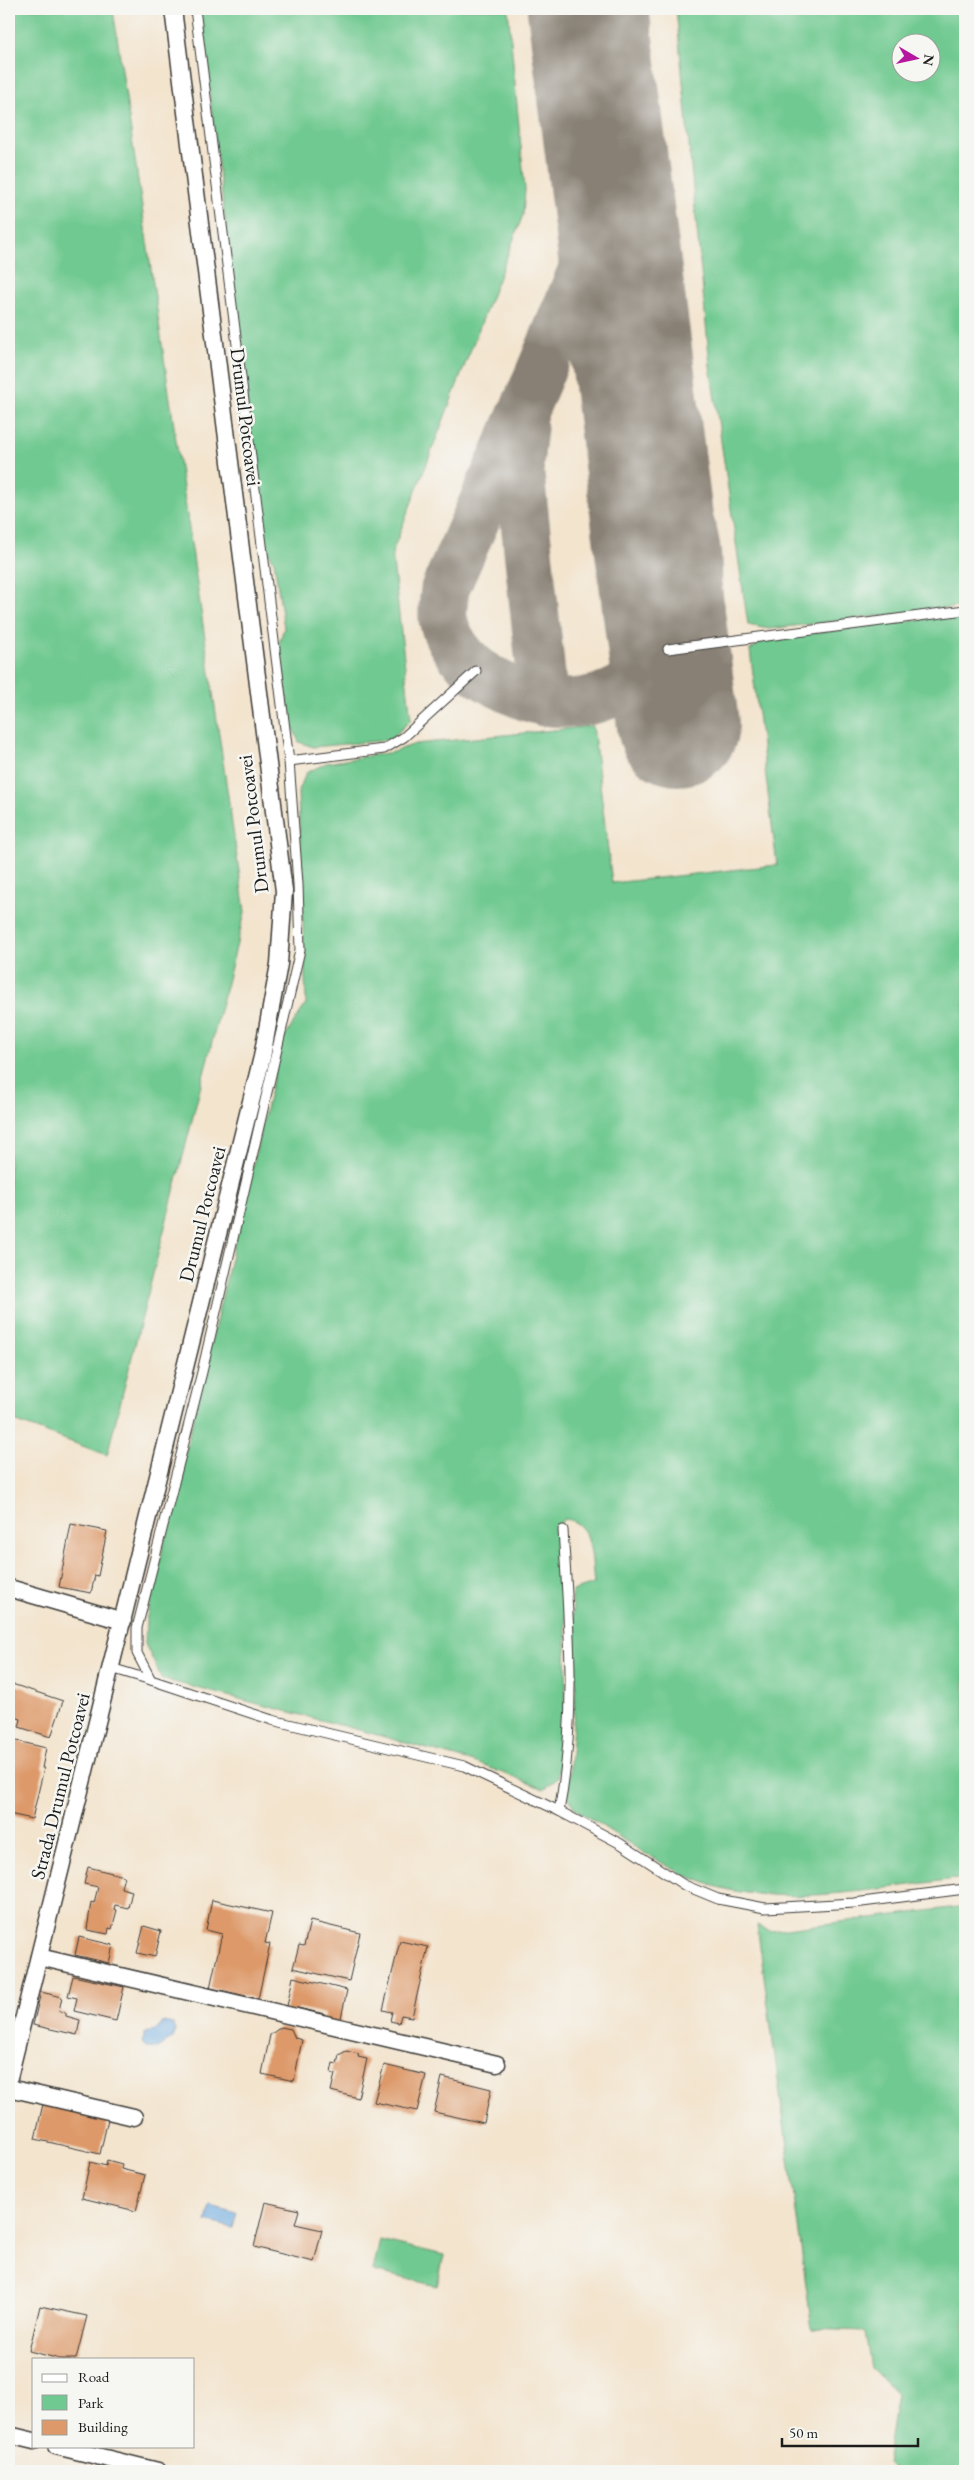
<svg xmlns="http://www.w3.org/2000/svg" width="974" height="2480" font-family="'EB Garamond',serif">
	<rect width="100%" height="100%" fill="#f6f6f2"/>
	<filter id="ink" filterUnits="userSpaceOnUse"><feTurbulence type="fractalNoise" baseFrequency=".02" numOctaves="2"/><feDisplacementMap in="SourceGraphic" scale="10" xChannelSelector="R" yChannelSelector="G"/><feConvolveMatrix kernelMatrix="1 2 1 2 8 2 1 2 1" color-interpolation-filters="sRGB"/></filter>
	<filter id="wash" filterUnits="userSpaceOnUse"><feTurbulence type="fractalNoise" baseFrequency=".0096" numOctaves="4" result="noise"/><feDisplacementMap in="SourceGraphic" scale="20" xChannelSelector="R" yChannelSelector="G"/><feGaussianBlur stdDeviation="1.12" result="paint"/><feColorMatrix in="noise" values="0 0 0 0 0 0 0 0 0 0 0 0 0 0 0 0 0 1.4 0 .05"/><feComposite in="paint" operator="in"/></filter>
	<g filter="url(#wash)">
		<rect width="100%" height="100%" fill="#f3e4ce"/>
		<g fill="#6fc990" stroke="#467256" fill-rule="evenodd">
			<polygon points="9,9 113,9 245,912 107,1455 9,1419"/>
			<polygon points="199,9 508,9 525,190 523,215 392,553 411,720 390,740 313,747 299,742 290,721 279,643 284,628 274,561 265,547"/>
			<path d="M676 9H965V606L769 629 748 625 710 366ZM902 42H932V72H902Z"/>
			<path d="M965 614V1878C892 1886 807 1904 734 1891 679 1881 623 1838 575 1809L568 1795 576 1683 572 1591 594 1584C591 1560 594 1522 564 1519L558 1526C556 1554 564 1581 565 1610 568 1665 566 1723 558 1778L544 1789 474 1762 363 1731 162 1679 145 1644 146 1620 282 1041 306 1004 298 793 306 773 326 763 393 752 415 744 593 726 612 883 777 865 750 650 767 639Z"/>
			<polygon points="965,1906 965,2471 893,2471 886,2464 897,2393 871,2368 865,2331 812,2329 757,1925 770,1931"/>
			<polygon points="380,2240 444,2255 437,2286 373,2271"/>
		</g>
		<g fill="#6fabe1" stroke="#46647e">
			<polygon points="164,2022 173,2024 176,2030 173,2038 157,2049 149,2048 142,2043 145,2033 155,2030"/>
			<polygon points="210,2206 237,2213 233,2228 206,2221"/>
		</g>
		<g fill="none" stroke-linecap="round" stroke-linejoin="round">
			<g stroke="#888075" stroke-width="49">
				<path d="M607 156 601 203 587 259 531 394 445 589C444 598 442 610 443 619 449 648 474 673 501 685 514 692 528 699 543 701 638 718 719 621 692 530 684 502 665 479 644 458"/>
				<polyline points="523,429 519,465 544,702"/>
			</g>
			<polyline stroke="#888075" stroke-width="122" points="588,9 678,725"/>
		</g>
		<g id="blocks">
			<g fill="#dd9969">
				<polygon points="71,1524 107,1531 98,1576 95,1575 91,1593 59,1587"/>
				<polygon points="12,1684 63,1701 51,1737 19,1727 21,1719 9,1715 9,1694"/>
				<polygon points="9,1739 46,1748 42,1768 44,1768 32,1819 9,1814"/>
				<polygon points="88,1867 124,1876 121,1888 132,1891 128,1908 115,1905 114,1909 117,1910 112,1929 109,1928 108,1934 87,1930 91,1902 94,1903 98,1887 84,1884"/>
				<polygon points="212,1900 272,1913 265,1943 270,1944 258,1999 210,1988 222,1934 206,1930"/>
				<polygon points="310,1921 360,1933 349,1981 293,1968 299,1945 304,1946"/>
				<polygon points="144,1926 161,1931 155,1957 137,1953"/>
				<polygon points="79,1937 113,1945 109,1963 75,1955"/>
				<polygon points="400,1941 428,1947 412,2017 401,2015 399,2023 390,2021 392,2012 383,2010"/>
				<polygon points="73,1976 124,1987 116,2021 74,2011 77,1998 68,1996"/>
				<polygon points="293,1977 347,1990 340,2023 324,2020 325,2014 298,2008 297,2014 286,2011"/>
				<polygon points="41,1992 62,1997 59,2011 66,2013 66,2016 80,2020 77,2035 33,2025"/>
				<polygon points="281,2027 291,2029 295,2038 302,2040 294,2081 262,2074 270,2035"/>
				<polygon points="346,2051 359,2054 358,2057 367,2059 358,2098 331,2091 335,2074 331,2073 333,2063 337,2064 339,2055"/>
				<polygon points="384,2065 426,2075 417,2111 374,2102"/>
				<polygon points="442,2077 491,2089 484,2123 434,2112"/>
				<polygon points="43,2104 108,2119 100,2154 35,2139"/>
				<polygon points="107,2160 122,2164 121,2169 145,2175 136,2211 82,2198 90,2162 106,2166"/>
				<polygon points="265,2202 299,2210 295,2224 322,2230 314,2262 254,2247"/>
				<polygon points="40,2306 87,2316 76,2359 60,2359 29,2351"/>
			</g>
		</g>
	</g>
	<g filter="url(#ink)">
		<use href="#blocks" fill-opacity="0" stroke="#3c3a37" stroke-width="1"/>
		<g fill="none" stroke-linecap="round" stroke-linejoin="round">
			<defs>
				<g id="lane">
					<polyline points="195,9 289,761 298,884 300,950 202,1372 137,1628 137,1653 151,1680 272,1720 464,1766 559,1811"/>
					<polyline points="668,649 965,610"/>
					<polyline points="289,761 384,749 404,737 476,671"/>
					<path d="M563 1530C569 1624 577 1718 559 1811L621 1844 684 1885 718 1899 765 1908 854 1903 965 1889"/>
					<polyline points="111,1668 151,1680"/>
				</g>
				<g id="street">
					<polyline points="9,1588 123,1621"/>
					<polyline points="39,1957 497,2064"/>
					<polyline points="9,2077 262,1057 279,964 284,891 173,9"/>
					<polyline points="9,2088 134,2117"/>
					<polyline points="9,2435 34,2441"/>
					<polyline points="56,2446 158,2471"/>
				</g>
			</defs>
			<use href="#lane" stroke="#3c3a37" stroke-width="11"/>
			<use href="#street" stroke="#3c3a37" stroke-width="19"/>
			<use href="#lane" stroke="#fff" stroke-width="9"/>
			<use href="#street" stroke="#fff" stroke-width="16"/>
		</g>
	</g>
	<g text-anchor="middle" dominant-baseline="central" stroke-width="5" stroke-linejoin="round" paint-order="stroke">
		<g font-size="20" fill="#1c1c1c" stroke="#f6f6f2">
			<text transform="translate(246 417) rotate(83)">Drumul Potcoavei</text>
			<text transform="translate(253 824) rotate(-97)">Drumul Potcoavei</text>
			<text transform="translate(202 1214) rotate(-76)">Drumul Potcoavei</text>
			<text transform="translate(60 1786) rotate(-76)">Strada Drumul Potcoavei</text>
		</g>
	</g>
	<rect width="974" height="2480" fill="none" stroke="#f6f6f2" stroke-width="30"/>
	<rect x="32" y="2358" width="162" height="90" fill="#f6f6f2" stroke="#9f9f9c"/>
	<rect x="42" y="2374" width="25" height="8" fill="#ffffff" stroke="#9f9f9c"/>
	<text x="78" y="2382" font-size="15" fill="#1c1c1c">Road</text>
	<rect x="42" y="2395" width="25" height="15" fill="#6fc990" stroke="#9f9f9c"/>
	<text x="78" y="2408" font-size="15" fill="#1c1c1c">Park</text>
	<rect x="42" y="2420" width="25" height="15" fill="#dd9969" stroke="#9f9f9c"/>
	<text x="78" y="2432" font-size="15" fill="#1c1c1c">Building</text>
	<g transform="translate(916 58) rotate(99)"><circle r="24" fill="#f6f6f2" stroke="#9f9f9c"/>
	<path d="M0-4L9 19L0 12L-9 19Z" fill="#b5179e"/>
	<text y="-8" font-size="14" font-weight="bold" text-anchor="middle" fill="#1c1c1c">N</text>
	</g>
	<path d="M782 2438v8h136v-8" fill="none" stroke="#1c1c1c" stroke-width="2.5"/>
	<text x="789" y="2438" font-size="15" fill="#1c1c1c" stroke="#f6f6f2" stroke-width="4" paint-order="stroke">50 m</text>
</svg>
